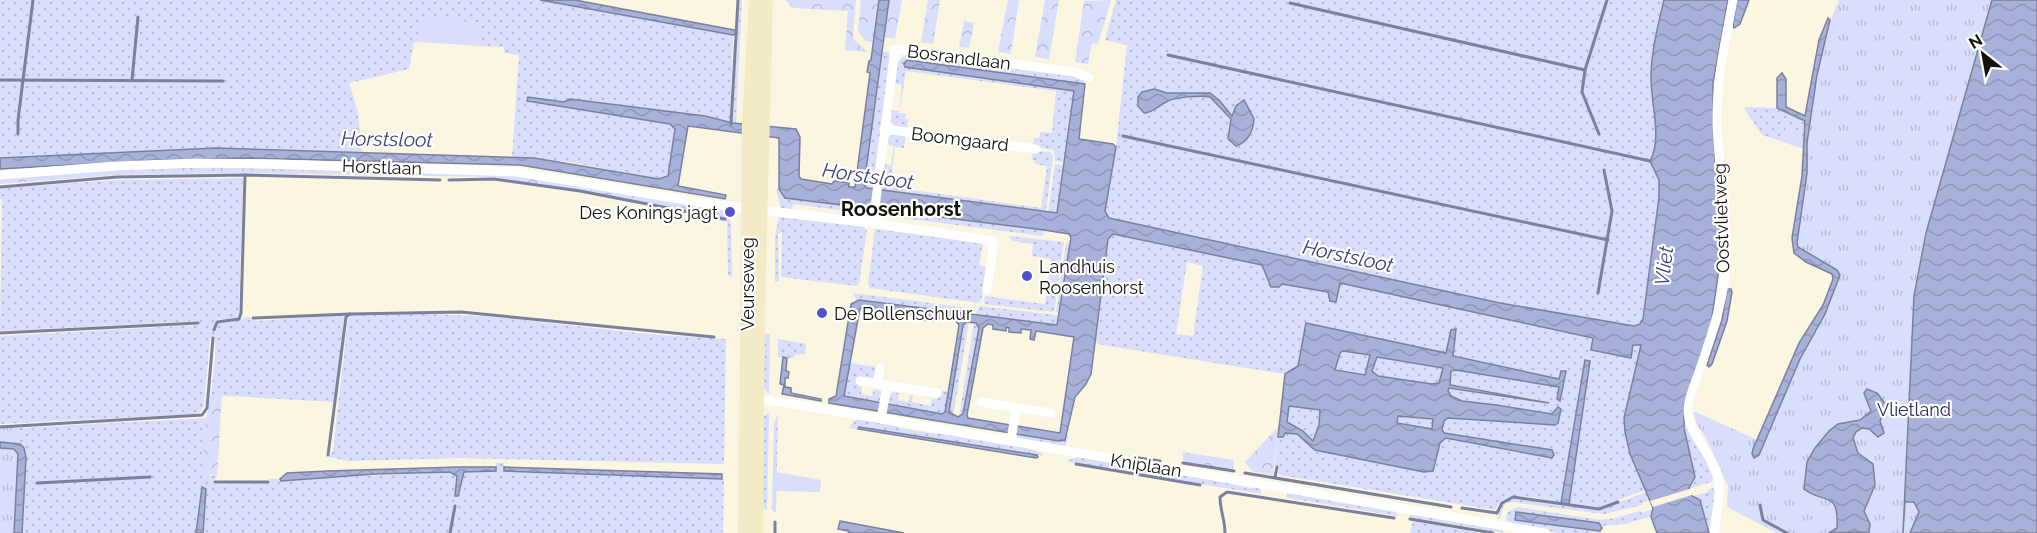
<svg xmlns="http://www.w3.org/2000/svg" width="2037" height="533" font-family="Raleway,sans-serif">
	<defs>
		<pattern id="grass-dots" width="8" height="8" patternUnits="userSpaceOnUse" patternTransform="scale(1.5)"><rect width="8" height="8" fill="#d8defc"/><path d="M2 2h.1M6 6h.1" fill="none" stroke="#b8bdd7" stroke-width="1.8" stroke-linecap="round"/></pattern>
		<pattern id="forest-crowns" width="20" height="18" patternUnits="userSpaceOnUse" patternTransform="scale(1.5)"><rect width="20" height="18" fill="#d8defc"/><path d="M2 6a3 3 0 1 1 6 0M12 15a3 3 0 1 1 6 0" fill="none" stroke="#b8bdd7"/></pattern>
		<pattern id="park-tufts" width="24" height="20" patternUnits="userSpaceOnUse" patternTransform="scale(1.5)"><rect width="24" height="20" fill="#d8defc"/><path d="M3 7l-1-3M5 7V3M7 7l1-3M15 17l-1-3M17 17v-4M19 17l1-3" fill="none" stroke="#b8bdd7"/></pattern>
		<pattern id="water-waves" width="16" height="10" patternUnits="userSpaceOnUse" patternTransform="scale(1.5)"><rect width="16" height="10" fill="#a8b1da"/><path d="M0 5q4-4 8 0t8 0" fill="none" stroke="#9097ba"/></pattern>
	</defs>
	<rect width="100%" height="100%" fill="#faf6e1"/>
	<g fill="url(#grass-dots)" fill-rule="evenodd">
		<polygon points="0,0 540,0 733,35 730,121 705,116 570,99 564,102 528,101 670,124 675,129 668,176 659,179 569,162 512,157 519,55 504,53 504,47 480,46 480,23 421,18 419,42 414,42 409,69 349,83 358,112 362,153 216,148 0,158"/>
		<polygon points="739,0 742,0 736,124 733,123"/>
		<path d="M1116 0H1664C1658 25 1652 48 1651 74 1650 101 1663 138 1650 161L1659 180V197L1643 319 1640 324 1634 326 1500 303 1109 218 1105 211 1116 147 1127 45 1105 40Z"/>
		<polygon points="882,52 888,52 890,56 873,189 867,188 864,185"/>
		<path d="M909 54 1072 75 1085 80V84L908 60 905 67 1074 91 1064 162 1055 161 1054 150 1033 146 1034 138H1039L1040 132 1052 133 1056 91 906 71 899 113 906 114 905 119 908 120 907 129 895 127 890 120 891 110 899 111 902 85 894 84C896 72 895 58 909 54Z"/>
		<polygon points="1746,107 1777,108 1806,121 1804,148 1797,147 1801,133 1787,128 1781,141 1762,135 1744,108"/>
		<path d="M894 134 906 135 904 148 895 147 890 187 1041 208 1047 166 1035 164V160H1032L1033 151 1051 152 1053 157 1046 212 880 190 884 164 891 165 894 146 886 144C887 139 889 136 894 134Z"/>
		<polygon points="1055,164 1064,165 1057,214 1048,213"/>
		<polygon points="243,178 239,313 237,318 215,320 212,332 215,332 218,323 243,319 244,317 250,317 250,319 256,321 342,315 344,318 334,402 211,395 215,358 215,338 213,336 210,339 204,406 200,412 194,414 0,424 0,336 199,325 199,321 0,331 2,200 0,199 0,188 117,180"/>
		<polygon points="779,189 785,198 870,207 868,214 793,204 792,210 781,208 776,190"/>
		<polygon points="878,208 1044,230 1043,236 877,215"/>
		<polygon points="715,209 728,211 731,225 732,276 728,276 727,222 714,220"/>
		<polygon points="779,217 864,227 867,231 859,284 856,286 781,277 782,233 784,231 778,234 779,281 775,282 775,236"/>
		<polygon points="875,229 983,243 979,265 987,267 981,301 979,303 870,288 868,284"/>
		<path d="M1112 234 1262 265 1279 287 1282 284 1328 292 1336 302 1340 283 1593 338 1592 349 1630 358 1633 344 1641 345 1624 418 1626 441 1645 490 1599 507 1569 504 1590 361 1585 360 1561 503C1542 500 1504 486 1495 510L1279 475 1278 466H1275L1278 437H1283L1285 433 1297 434 1315 450 1424 472 1436 462 1440 443 1445 438 1552 458 1444 433 1442 430 1444 421 1448 418 1555 425 1558 407 1555 409 1554 414 1463 401 1451 396 1448 391 1449 388 1548 401 1450 385 1451 371 1456 370 1559 387 1557 398 1560 400 1566 371 1559 379 1452 356 1456 329 1451 330 1447 353 1306 323 1298 366 1285 374 1102 345 1094 342 1108 239ZM1187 262 1203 266 1193 336 1176 334Z"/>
		<polygon points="1009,236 1064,242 1054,312 984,304 985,296 1045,304 1051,259 1032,256 1033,244 1012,241"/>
		<polygon points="1066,243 1070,244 1059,313 1056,312"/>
		<polygon points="853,293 969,308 970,314 857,301"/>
		<polygon points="979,306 1056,315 1059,316 1057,325 975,315"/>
		<polygon points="425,314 485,316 648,334 726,339 724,464 459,458 349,461 329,457 333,450 348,319 352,315"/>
		<polygon points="967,322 969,322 953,416 949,412 963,325"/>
		<polygon points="974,323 979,328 963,415 959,417"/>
		<path d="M765 334H770L769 394C753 381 762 352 765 334Z"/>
		<polygon points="778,339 806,344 805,354 795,355 794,358 778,357"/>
		<polygon points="1344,351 1370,355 1365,376 1335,370 1340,353"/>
		<polygon points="1377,357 1443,368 1439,383 1432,384 1378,376 1372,371"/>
		<polygon points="849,363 877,367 875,378 857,384 862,387 861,394 872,396 874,389 881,391 880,403 844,396"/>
		<polygon points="938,390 949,392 945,412 942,414 888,405 889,396 893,392 899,393 898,400 908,402 910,395 913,395 912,402 931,406 932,399 937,399"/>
		<polygon points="1684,405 1713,479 1711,482 1689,489 1695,477 1684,428"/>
		<path d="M1289 406 1320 410C1321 418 1318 434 1313 441L1303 431 1286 422Z"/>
		<polygon points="769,413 767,510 762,508 761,418"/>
		<polygon points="778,416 776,512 774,512 772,510 774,423"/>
		<polygon points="1398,416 1433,419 1432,429 1397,423"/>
		<polygon points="206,418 206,436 210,476 217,475 213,484 269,483 269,479 280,479 281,480 451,472 457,476 455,495 458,496 464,472 496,471 496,463 504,463 504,471 724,479 723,533 203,533 206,490 198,510 196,533 22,533 26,457 24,448 10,442 0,429"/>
		<polygon points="858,419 897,425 899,428 936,434 942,433 1031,448 1045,456 859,427 858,429 849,428 854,421"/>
		<polygon points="1016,434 1065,440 1066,435 1069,435 1065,446 1017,438"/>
		<polygon points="1078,457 1214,479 1250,488 1261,487 1261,494 1068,462 1068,460"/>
		<polygon points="1713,488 1715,491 1709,533 1701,502 1694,496 1708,492 1708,489"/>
		<polygon points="1288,491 1395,510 1398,516 1287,498"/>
		<polygon points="1646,492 1650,500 1642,503 1642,505 1604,514 1510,502 1504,505 1500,519 1497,519 1503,503 1513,498 1598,510"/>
		<polygon points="1518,507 1600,520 1615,518 1640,511 1642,513 1653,509 1652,516 1625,524 1601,526 1599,523 1514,518 1516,520 1600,531 1600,533 1559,533 1508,523 1506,519 1508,512"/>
		<polygon points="1412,513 1502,528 1503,533 1409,517"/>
		<polygon points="1413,521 1480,533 1410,533"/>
	</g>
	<g fill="url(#forest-crowns)">
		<polygon points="785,0 856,0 853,35 855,41 868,52 845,50 848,11 793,8"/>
		<polygon points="861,0 879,0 874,42 865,41 858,31"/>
		<polygon points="889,0 902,0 895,39 884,37"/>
		<polygon points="928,0 940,0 933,44 921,42"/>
		<polygon points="1008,0 1019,0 1011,54 998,52"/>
		<polygon points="1045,0 1059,0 1049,59 1035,57"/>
		<polygon points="1111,0 1098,44 1092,43 1088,64 1075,62 1084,1"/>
		<polygon points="964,21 974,23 969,48 959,47"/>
		<polygon points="216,167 516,176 715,209 714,215 494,177 244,173 116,175 0,184 0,178 116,170"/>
		<polygon points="211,395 222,395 217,475 202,474 206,418"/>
		<polygon points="1280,419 1273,475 1253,472 1245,462 1279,426"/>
		<polygon points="1182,452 1234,460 1233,470 1184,463"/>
	</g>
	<g fill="url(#park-tufts)">
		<polygon points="1839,0 2037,0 2037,533 1777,533 1727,507 1728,486 1706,438 1697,425 1693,411 1760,441 1829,297 1837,275 1797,253 1794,244 1808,115 1821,43"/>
		<rect x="0" y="425" width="19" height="108"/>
	</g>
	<g fill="#d8defc">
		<polygon points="420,18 481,23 480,46 419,42"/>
		<polygon points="1786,128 1802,133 1797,147 1781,141"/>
		<polygon points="776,472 821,480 820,492 776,491"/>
	</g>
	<g fill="url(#water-waves)" stroke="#7b819c" stroke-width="1.5" fill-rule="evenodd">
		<polygon points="540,0 575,0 734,30 737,33 733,35"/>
		<path d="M879 0H889L864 185 867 188 1057 213 1074 91 905 67 904 64 907 60 1085 84 1079 139 1113 144 1116 147 1105 211 1109 218 1500 303 1634 326 1640 324 1643 319 1659 197V180L1650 161C1663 138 1650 101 1651 74 1652 48 1658 25 1664 0H1728L1713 83V129L1720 235 1719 268 1711 324 1684 405V428L1695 477 1689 488 1692 496 1700 500 1709 533H1657L1651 517 1653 508 1630 454 1625 432 1624 418 1641 345H1633L1631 358 1591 350 1593 338 1340 283 1336 302 1330 301 1328 292 1282 284 1279 287H1271L1262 265 1113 234 1108 239 1091 374 1086 384 1075 397 1065 440 1059 441 829 403V399L836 396 851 304 859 300 1057 325 1071 237 1069 234 1044 230 785 198 779 189V138L688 126 678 186 726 195 725 199 520 165 249 158 157 160 0 169V158L216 148 534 158 659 179 668 176 675 129 670 124 527 101 528 97 564 102 570 99 705 116 733 123 796 129 800 137 799 176 801 179 832 184 834 181 849 183V187H855L870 73 867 72 869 61 871 60ZM860 308 922 316V320L933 321 934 318 955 320 959 325 945 412 942 414 844 396ZM967 322 976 323 979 328 963 414 958 417 949 412 963 325ZM988 324 993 325V329L1006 331V327L1009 328V332L1021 333V329L1031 330 1030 339 1034 340 1036 331 1074 337 1060 433 968 418 967 415 983 328Z"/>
		<polygon points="1737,0 1749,0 1740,24 1734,28 1733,26"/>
		<polygon points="1992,0 2037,0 2037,533 1910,533 1919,512 1914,502 1905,502 1903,533 1914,296 1926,233"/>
		<polygon points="1828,18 1830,20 1817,75 1807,143 1807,173 1797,243 1798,247 1837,270 1840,275 1825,314 1800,359 1759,455 1754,458 1752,454 1753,449 1799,343 1823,305 1833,279 1832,274 1806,262 1794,253 1792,238 1802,176 1805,121 1777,108 1777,78 1782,73 1786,79 1786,107 1805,116 1819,40"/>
		<path d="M1154 89 1167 93H1210L1219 100 1232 116 1236 106 1244 100 1254 119C1253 131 1248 142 1236 146L1228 139 1231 119 1210 97C1201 95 1174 97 1166 102 1158 106 1154 112 1144 113L1138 106V97L1142 92Z"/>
		<polygon points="1727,289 1731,289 1732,292 1727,321 1712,364 1709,367 1707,365 1722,320"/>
		<path d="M1306 323 1446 353 1451 330 1456 329 1453 356 1559 379 1561 371H1566L1560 401 1557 399 1559 387 1456 370 1451 371 1450 385 1549 403 1449 388 1448 391 1451 396 1462 401 1496 405 1552 414 1558 407 1561 409 1558 423 1555 425 1448 418 1444 421 1442 430 1444 433 1552 450 1554 455 1552 458 1446 438 1440 443 1433 471 1424 472 1315 450 1297 434 1285 433 1283 437H1278L1285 374 1298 366ZM1343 351 1370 355 1365 375 1335 370 1340 353ZM1377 357 1443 368 1439 383 1432 384 1378 376 1372 371ZM1289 406 1320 410 1319 425 1313 441 1303 431 1287 422ZM1398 416 1433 419 1432 429 1397 423Z"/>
		<polygon points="783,357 787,358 786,371 789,372 788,378 785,378 785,387 791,388 791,393 821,399 821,401 782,394 784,385 780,384"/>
		<polygon points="1585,360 1590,361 1569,504 1561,503"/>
		<path d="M1867 389 1877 393 1887 406 1880 421 1884 433 1878 437 1869 429 1862 428 1856 432 1853 438 1858 453 1873 464 1875 485 1864 511 1870 524 1869 532 1829 533 1837 528C1839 489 1824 505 1804 489L1807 462 1815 448 1829 431 1838 424 1860 420 1871 411 1864 393Z"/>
		<polygon points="859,427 1037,455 1038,457 1036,458 858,429"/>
		<polygon points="0,442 20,444 24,448 26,457 22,533 14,533 18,454 14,449 0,448"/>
		<polygon points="459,467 496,467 496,471 464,472 458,496 455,496 457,476 450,472 376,474 281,481 280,479 287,473 327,471"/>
		<polygon points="504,467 722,474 722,479 504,471"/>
		<polygon points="202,487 206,489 203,533 196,533"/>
		<polygon points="1516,512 1599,523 1602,528 1600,531 1515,520"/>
		<polygon points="840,521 904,533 849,533 848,531 838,529"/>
	</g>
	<polygon fill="#faf6e1" points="1693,488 1695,494 1653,507 1650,501"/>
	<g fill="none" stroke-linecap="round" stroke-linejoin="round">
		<g stroke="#7b819c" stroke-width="3">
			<polyline points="1290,3 1585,70"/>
			<polyline points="1168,55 1650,161"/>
			<polyline points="0,80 223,81"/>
			<polyline points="132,80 138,17"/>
			<polyline points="731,124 738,0"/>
			<polyline points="18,134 18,120 33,0"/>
			<polyline points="1599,134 1582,92 1585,70 1607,0"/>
			<polyline points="1123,136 1608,240"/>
			<polyline points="449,180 494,179 580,191 725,219"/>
			<polyline points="0,187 117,177 245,175 440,180"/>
			<polyline points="1598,293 1612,211 1604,170"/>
			<polyline points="253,318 350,314"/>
			<polyline points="214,330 217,322 239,319 241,313 245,175"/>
			<polyline points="0,333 198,323"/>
			<polyline points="0,427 202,415 207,408 213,338"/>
			<polyline points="328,455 346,317 350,314 461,312 714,337"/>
			<polyline points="1138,458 1160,461"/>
			<polyline points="1183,463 1234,471"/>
			<polyline points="1076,464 1200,485"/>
			<polyline points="1245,473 1451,507"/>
			<polyline points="1275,477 1277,467"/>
			<polyline points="215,482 268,482"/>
			<polyline points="37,483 150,477"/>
			<polyline points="1760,505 1763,520 1787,533"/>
			<polyline points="1462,508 1497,513 1502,503 1513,497 1599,509 1618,502"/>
			<polyline points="1410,519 1493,533"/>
			<polyline points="450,533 455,506"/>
			<polyline points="775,533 775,522"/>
			<path d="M1225 533C1225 520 1220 510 1220 497L1227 492 1394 518"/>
		</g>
		<g stroke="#fff" stroke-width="9">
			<polyline points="884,129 1036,149"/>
			<polyline points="0,175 115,166 195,163 276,164 517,172 709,204 873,223 994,241 987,290"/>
			<polyline points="873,223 895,49 1075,72 1089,78"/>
			<polyline points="860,381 937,393"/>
			<polyline points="877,384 880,368"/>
			<polyline points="752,399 783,402 1545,533"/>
			<polyline points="981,402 1051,413"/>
			<polyline points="881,419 887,386"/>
			<polyline points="1011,441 1016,408"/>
			<path d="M1715 533C1715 513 1723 494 1717 474 1710 452 1687 433 1688 408 1689 396 1696 381 1700 369 1710 339 1721 308 1725 277 1730 229 1719 175 1717 126 1716 81 1725 44 1733 0"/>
		</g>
		<g stroke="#f2ebc6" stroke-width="14">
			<polyline points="745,533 749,124 756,0"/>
			<polyline points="756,533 758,306 766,0"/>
		</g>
	</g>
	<g fill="#4f54ca" stroke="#fff" stroke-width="2">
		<circle cx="730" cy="212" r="6"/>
		<circle cx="1027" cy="276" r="6"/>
		<circle cx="822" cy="313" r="6"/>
	</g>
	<g text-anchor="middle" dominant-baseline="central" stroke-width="4.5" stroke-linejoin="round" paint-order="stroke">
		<g font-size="18" fill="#13110a" stroke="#fff">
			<text transform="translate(959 57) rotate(7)">Bosrandlaan</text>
			<text transform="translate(960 139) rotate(7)">Boomgaard</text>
			<text transform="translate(382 167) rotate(2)">Horstlaan</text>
			<text transform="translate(1721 218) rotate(-92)">Oostvlietweg</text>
			<text transform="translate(747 284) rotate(-90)">Veurseweg</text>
			<text transform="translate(1146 465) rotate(9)">Kniplaan</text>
		</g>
		<g font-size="18" fill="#13110a" stroke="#fff" text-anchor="start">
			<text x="718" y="212" text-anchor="end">Des Konings jagt</text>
			<text x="1039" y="266">Landhuis<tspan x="1039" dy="21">Roosenhorst</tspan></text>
			<text x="834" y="313">De Bollenschuur</text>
		</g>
		<g font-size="18" fill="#272b5e" stroke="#fff">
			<text x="1914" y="409">Vlietland</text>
		</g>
		<g font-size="20" font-style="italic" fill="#3c4379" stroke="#fff">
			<text transform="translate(387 139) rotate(1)">Horstsloot</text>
			<text transform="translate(868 176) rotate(8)">Horstsloot</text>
			<text transform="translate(1348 256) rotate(12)">Horstsloot</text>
			<text transform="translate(1664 266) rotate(-83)">Vliet</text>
		</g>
		<g font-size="20" font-weight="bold" fill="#13110a" stroke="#fff">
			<text x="901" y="209">Roosenhorst</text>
		</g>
	</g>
	<g transform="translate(1983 54) rotate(329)" stroke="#ffffff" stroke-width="4.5" paint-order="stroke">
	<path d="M0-4.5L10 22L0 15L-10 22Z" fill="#13110a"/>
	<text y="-9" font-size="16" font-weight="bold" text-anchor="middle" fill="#13110a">N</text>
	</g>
</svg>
